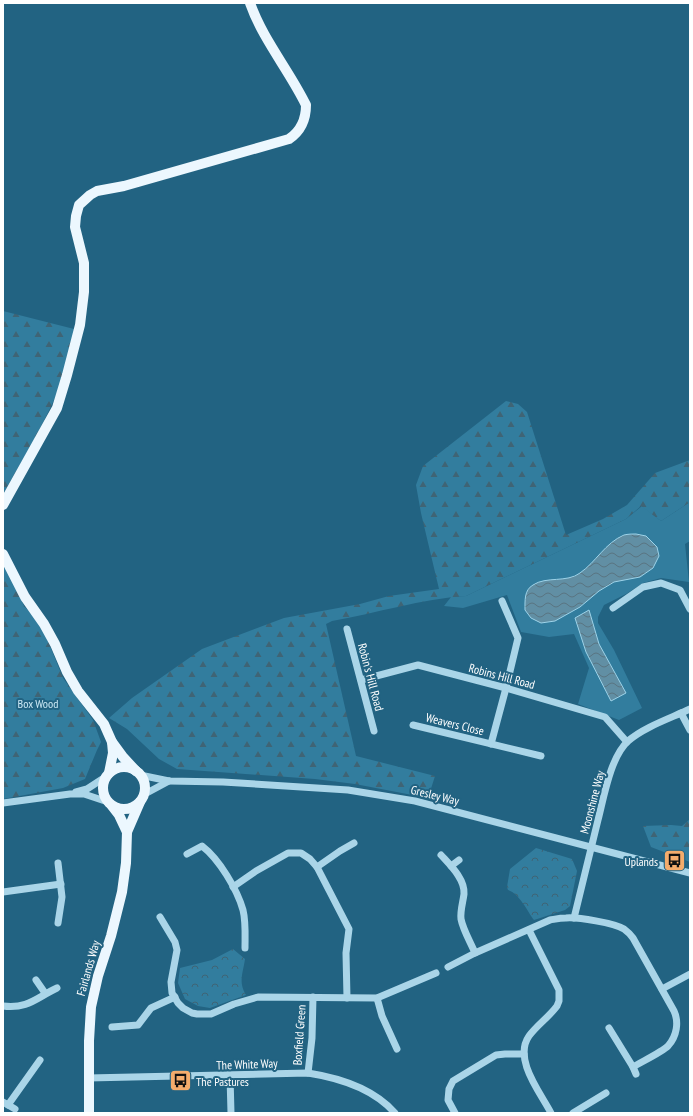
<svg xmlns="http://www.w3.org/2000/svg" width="693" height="1116" font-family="'PT Sans Narrow',sans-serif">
	<defs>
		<pattern id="forest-firs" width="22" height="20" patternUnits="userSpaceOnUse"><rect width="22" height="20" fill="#327d9e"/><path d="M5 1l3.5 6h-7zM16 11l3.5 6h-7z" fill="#3f6475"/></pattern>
		<pattern id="park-crowns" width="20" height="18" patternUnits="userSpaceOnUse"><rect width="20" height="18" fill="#327d9e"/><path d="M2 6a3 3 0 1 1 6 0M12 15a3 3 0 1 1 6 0" fill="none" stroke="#3f6475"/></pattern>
		<pattern id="water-waves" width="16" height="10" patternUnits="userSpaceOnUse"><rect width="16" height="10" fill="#618fa4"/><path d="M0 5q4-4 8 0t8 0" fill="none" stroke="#597481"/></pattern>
	</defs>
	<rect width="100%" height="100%" fill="#226382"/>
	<polygon fill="#327d9e" points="690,502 690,541 685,544 689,582 661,578 643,583 626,594 604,605 598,617 598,623 614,650 642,708 619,720 578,704 589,668 574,634 549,637 521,632 507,595 463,608 444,606 451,597 466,596 626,519 642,506 661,521"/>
	<g fill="url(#forest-firs)">
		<path d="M3 311 74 329C70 352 63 379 54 400 39 432 21 463 3 494Z"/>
		<path d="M506 401 518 404 527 412 566 535 603 519 627 505 655 473 690 460V502L661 521 641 506 626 519 466 596C421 599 377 613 332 621L326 624 356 756 435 776 428 798 355 784 315 779 177 769 159 759 127 729 109 718 132 698 202 649 284 618 360 604 389 596 439 589 421 513 416 485 423 466Z"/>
		<polygon points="3,562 24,606 41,624 63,678 93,720 101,742 97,750 85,779 63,788 3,799"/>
		<polygon points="690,819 690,862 651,847 643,826 671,825 682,826"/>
	</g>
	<g fill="url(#park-crowns)">
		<path d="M536 848 572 859 577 871 570 906 565 910 534 920C527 911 520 894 508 890L507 887 510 869Z"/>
		<path d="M233 949 245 959C243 973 238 982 246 995L210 1008 198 1006 185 999 178 983 180 968 212 960Z"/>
	</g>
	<g fill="url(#water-waves)" stroke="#9dd3e9">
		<path d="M636 534 646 536 657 547 659 556 653 568 640 577 614 582 599 591 580 607 555 621 541 623 531 618 525 610C525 601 524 590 533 585 546 576 567 583 580 573 596 562 605 543 624 535 628 534 632 534 636 534Z"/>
		<polygon points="589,610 599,644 626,693 611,701 586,652 575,618"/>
	</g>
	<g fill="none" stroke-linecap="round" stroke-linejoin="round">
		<g stroke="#aad5e8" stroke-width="7">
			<polyline points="613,608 643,587 661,583 680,590 690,609"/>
			<polyline points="347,629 374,731"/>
			<polyline points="361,680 418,665 506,688 605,717 627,742"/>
			<polyline points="681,713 690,730"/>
			<polyline points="413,725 541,756"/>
			<polyline points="491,744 506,688 518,638 502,601"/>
			<polyline points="140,775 169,781 223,782 348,790 415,801 690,873"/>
			<polyline points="76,792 87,789 107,776"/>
			<polyline points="143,795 169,781"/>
			<polyline points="3,803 70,794 84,794 108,802"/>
			<path d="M187 854 202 846C219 859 237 889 243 910 246 922 245 936 245 948"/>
			<path d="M441 855C450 865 465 879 464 894 463 902 460 911 461 919 463 930 471 943 475 953"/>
			<polyline points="58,863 62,897 58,923"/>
			<polyline points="451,866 459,860"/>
			<polyline points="317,867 340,851 354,843"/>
			<polyline points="233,887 256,871 288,853 301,853 310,859 317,867 349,929 346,953 347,998"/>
			<polyline points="3,892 61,884"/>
			<polyline points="160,917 175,942 177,950 171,982 172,993 178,1003 183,1008 192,1013 197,1014 211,1014 234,1004 258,997 377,998 436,973"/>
			<path d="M574 918C582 885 590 853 598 820 604 797 610 758 628 741 644 727 671 718 690 709"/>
			<path d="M529 930 559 990V1001L557 1006C549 1017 537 1025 529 1036 513 1059 540 1092 551 1113"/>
			<path d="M448 967 475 953 550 920C556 919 560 918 566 918 578 917 614 923 624 929 628 932 631 935 633 938L674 1011C679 1022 677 1036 668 1046 662 1052 641 1062 633 1067L636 1074"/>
			<polyline points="36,980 45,993"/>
			<polyline points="662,989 690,974"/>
			<polyline points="377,998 382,1016 397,1049"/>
			<path d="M3 1006C28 1009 36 998 57 988"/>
			<polyline points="112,1027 138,1025 151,1008 175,997"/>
			<polyline points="609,1028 633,1067"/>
			<polyline points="308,1073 312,1038 313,997"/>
			<polyline points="230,1076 231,1113"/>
			<path d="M88 1078 308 1073C340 1078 373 1088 395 1113"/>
			<polyline points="3,1102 15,1109"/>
			<polyline points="8,1105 40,1060"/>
			<polyline points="455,1113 448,1100 449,1089 453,1081 496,1055 505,1054 524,1054"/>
			<polyline points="573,1113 606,1093"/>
		</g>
		<g stroke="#ecf7fe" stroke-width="10">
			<path d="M3 505 57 408 67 375 80 325 84 292V263L75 227 76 216 79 205 90 195 97 191 124 186 289 139C301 131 306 119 306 105 289 70 263 40 250 3"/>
			<polyline points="3,554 25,597 44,624 55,644 67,672 78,691 104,724 112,742 123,757 136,771"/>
			<circle cx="124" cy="788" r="21"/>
			<polyline points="109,773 113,753 112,742"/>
			<polyline points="112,806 119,815 127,832"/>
			<polyline points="89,1113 89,1041 91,1007 98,976 111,936 122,892 126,863 127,832 140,802"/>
		</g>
	</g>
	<defs>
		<symbol id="bus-square" viewBox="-11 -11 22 22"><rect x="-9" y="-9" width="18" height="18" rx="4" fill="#f4ac6c" stroke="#226382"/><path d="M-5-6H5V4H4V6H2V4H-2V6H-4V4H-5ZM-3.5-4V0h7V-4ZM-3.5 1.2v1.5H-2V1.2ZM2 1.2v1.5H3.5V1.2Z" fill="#111"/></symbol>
	</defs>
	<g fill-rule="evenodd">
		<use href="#bus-square" x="662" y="848" width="25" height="25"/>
		<use href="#bus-square" x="168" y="1068" width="25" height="25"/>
	</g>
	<g text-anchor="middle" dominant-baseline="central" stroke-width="4" stroke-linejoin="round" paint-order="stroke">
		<g font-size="12" fill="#fff" stroke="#226382">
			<text transform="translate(502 676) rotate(15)">Robins Hill Road</text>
			<text transform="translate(371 677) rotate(75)">Robin's Hill Road</text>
			<text transform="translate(455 724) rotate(14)">Weavers Close</text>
			<text transform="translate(435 795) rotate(14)">Gresley Way</text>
			<text transform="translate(592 802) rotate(-75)">Moonshine Way</text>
			<text transform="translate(88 968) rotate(-74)">Fairlands Way</text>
			<text transform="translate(299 1035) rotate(-86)">Boxfield Green</text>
			<text transform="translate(247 1064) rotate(-2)">The White Way</text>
		</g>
		<g font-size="12" fill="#cdeaf6" stroke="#226382">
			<text x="38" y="703">Box Wood</text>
		</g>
		<g font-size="12" fill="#fff" stroke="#226382" text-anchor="end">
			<text x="658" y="861">Uplands</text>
			<text x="196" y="1081" text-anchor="start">The Pastures</text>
		</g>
	</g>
	<rect width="693" height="1116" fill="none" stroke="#ffffff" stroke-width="8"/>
</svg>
